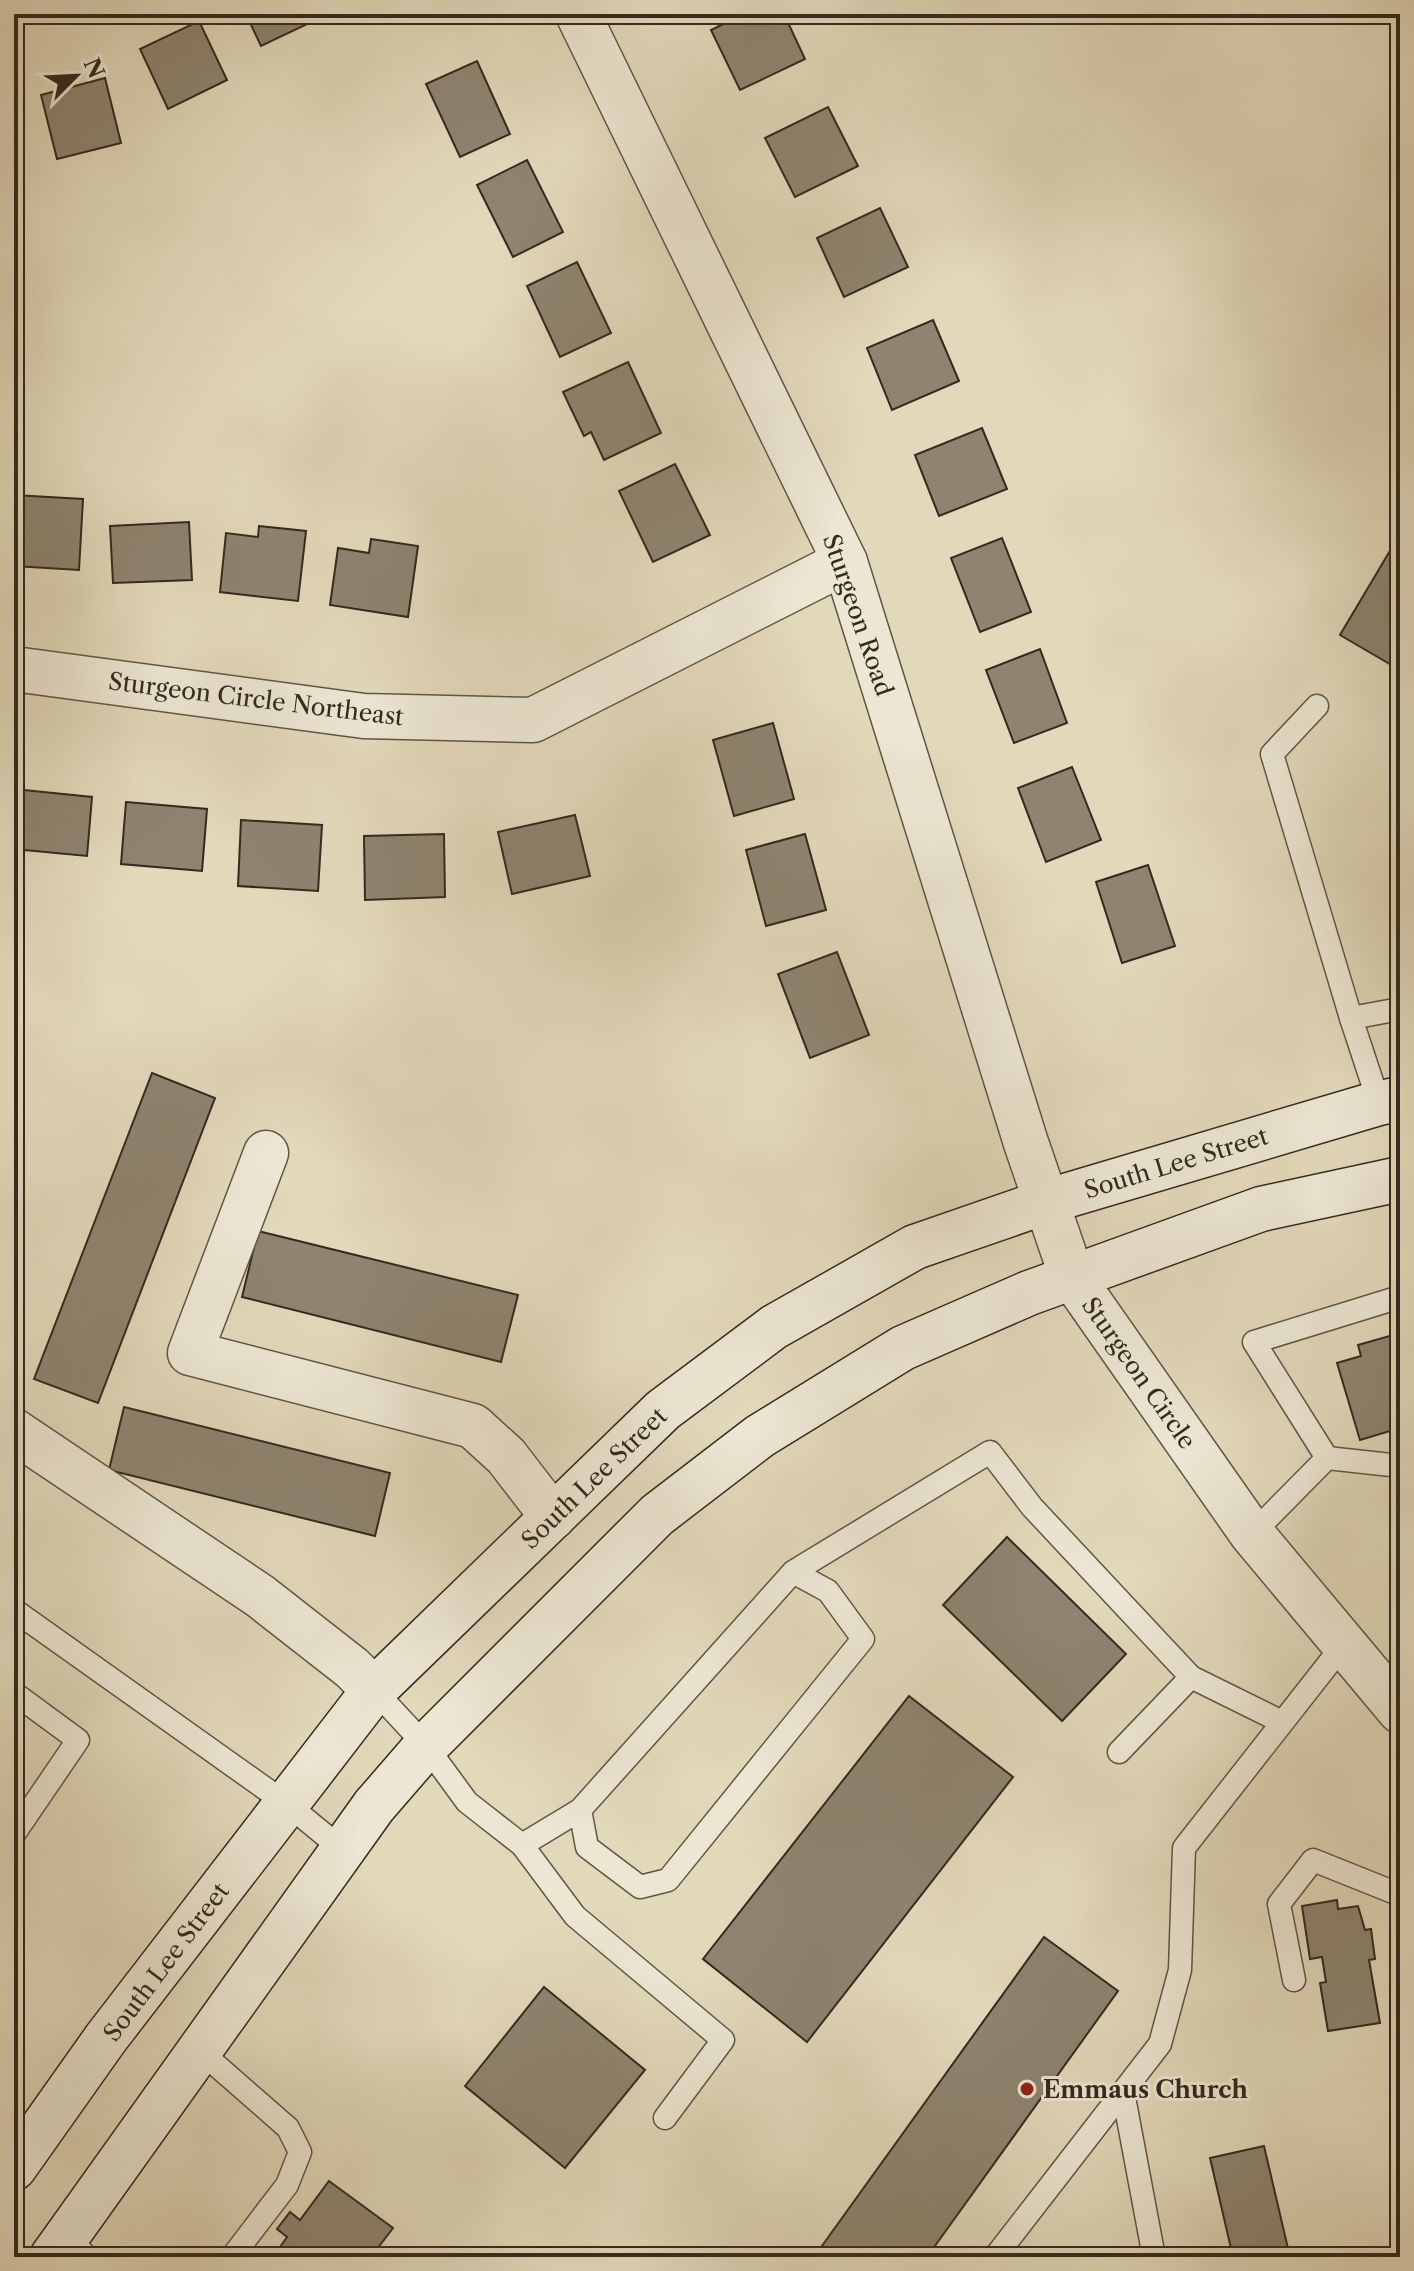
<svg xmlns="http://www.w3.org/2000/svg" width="1414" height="2271" font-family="'Libre Caslon Text',serif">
	<rect width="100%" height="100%" fill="#e2d8ba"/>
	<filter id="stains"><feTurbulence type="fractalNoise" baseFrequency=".0025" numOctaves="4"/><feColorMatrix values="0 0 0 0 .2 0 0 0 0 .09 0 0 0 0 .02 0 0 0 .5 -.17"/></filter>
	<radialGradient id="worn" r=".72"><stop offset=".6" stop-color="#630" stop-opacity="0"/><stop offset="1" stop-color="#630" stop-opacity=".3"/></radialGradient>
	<g fill="#8e8470" stroke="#332a1f" stroke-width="2">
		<polygon points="246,14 321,14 322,17 261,46"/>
		<polygon points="744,14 784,14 805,59 740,90 711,30"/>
		<polygon points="199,21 227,80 168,109 140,49"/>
		<polygon points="477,61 510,134 460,157 426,84"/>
		<polygon points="105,78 121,143 57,159 41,95"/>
		<polygon points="828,107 858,166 795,197 765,138"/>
		<polygon points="527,160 563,232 513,257 477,185"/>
		<polygon points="880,208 908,267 844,297 817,238"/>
		<polygon points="577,262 611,333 560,357 527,286"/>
		<polygon points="933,320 959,381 892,410 867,348"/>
		<polygon points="628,362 661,433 604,460 591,432 584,436 563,392"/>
		<polygon points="982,428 1007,489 939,516 915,455"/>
		<polygon points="675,464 710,535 653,562 619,491"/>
		<polygon points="14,495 83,499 79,570 14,566"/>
		<polygon points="189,522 192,580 113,583 110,526"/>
		<polygon points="259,526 306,531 298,601 220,592 226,533 258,537"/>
		<polygon points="1400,534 1400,670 1340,635"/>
		<polygon points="1002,538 1031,612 980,632 951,558"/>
		<polygon points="371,539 418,546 408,617 330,605 338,548 369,553"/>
		<polygon points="1040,649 1067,723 1014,743 986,670"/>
		<polygon points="773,723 794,799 734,816 713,740"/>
		<polygon points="1072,767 1101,840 1046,862 1018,788"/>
		<polygon points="14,789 92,797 87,856 14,849"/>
		<polygon points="126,802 207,809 202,871 121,864"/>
		<polygon points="575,815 590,876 512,894 498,832"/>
		<polygon points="241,820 322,825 318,891 238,886"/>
		<polygon points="444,834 445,897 365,900 364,836"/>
		<polygon points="805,834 826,910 766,926 746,850"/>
		<polygon points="1148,865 1175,946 1122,963 1096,882"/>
		<polygon points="837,952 869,1035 810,1058 778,974"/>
		<polygon points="152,1073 215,1098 98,1403 34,1379"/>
		<polygon points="258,1231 518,1295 501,1362 242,1297"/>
		<polygon points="1400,1333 1400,1428 1360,1440 1337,1363 1361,1356 1358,1345"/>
		<polygon points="124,1407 390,1473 375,1536 109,1470"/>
		<polygon points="1007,1537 1126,1654 1062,1721 943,1605"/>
		<polygon points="909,1696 1013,1777 807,2042 703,1959"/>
		<polygon points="1337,1900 1338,1909 1358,1906 1365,1930 1371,1929 1375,1959 1369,1960 1380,2023 1328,2031 1320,1983 1326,1982 1322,1957 1310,1959 1302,1906"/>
		<polygon points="1044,1937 1118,1991 927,2257 814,2257"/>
		<polygon points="544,1987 645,2070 565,2168 465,2086"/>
		<polygon points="1264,2146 1290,2257 1233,2257 1210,2158"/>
		<polygon points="329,2181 393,2228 371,2257 273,2257 287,2237 277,2229 290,2212 300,2220"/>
	</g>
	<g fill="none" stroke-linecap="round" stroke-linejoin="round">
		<defs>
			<g id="service">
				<polyline points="1317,706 1272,754 1351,1018 1379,1103"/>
				<polyline points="1351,1018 1400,1009"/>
				<polyline points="1327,1458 1400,1466"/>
				<polyline points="1252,1534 1327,1458 1254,1342 1400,1297"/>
				<polyline points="793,1572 828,1591 863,1639 668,1880 640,1887 587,1847 580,1810 793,1572 990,1452 1032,1507 1191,1677"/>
				<polyline points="14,1610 287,1804 343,1850"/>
				<polyline points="374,1690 426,1746 467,1802 522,1845 580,1810"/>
				<polyline points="14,1693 78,1740 14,1834"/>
				<polyline points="1119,1752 1191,1677 1282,1722"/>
				<polyline points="522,1845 575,1916 723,2040 665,2118"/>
				<polyline points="1294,1980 1279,1904 1313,1860 1393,1892 1400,1890"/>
				<polyline points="200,2051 288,2128 300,2152 287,2185 232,2257"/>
				<polyline points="1123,2092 1154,2257"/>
				<polyline points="67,2236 87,2257"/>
				<polyline points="995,2257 1160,2044 1180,1970 1184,1848 1344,1644"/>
			</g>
			<g id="minor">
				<polyline points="578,14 845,562 1026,1143 1072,1277 1252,1534 1400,1711"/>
				<polyline points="14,669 364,716 533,720 845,562"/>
				<polyline points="266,1153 190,1353 473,1426 506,1456 553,1517"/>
				<polyline points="14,1431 260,1596 352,1668 374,1690"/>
			</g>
			<g id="secondary">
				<polyline points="14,2168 106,2038 374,1690 663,1410 774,1327 915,1247 1045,1202 1379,1103 1400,1099"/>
				<polyline points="52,2257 374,1806 426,1746 657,1515 760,1436 903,1348 1029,1293 1261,1209 1400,1179"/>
			</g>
		</defs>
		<use href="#service" stroke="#5f5646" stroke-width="25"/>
		<use href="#minor" stroke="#5f5646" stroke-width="47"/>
		<use href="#secondary" stroke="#332a1f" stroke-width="47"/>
		<use href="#service" stroke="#ece6d2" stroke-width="22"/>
		<use href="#minor" stroke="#ece6d2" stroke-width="44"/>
		<use href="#secondary" stroke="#ece6d2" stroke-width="44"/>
	</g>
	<circle fill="#8f2418" stroke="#ece6d2" stroke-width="3" cx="1027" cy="2089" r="8"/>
	<g text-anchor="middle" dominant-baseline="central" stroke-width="6" stroke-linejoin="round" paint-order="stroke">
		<g font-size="24" fill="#332a1f" stroke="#ece6d2">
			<text transform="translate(858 615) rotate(71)">Sturgeon Road</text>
			<text transform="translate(256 699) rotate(7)">Sturgeon Circle Northeast</text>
			<text transform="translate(1176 1163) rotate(-17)">South Lee Street</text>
			<text transform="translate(1139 1373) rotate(55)">Sturgeon Circle</text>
			<text transform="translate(594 1478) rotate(-44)">South Lee Street</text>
			<text transform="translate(166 1962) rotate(-53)">South Lee Street</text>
		</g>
		<g font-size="24" font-weight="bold" fill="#332a1f" stroke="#ece6d2" text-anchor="start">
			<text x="1043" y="2089">Emmaus Church</text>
		</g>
	</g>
	<rect width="1414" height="2271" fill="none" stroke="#e2d8ba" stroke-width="48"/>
	<rect x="16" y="16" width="1382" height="2239" fill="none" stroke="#332a1f" stroke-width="4"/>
	<rect x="24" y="24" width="1366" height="2223" fill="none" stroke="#332a1f" stroke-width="2"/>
	<g transform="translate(76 76) rotate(66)" stroke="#ece6d2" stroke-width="6" paint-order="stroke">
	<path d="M0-6L14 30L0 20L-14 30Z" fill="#332a1f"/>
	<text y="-12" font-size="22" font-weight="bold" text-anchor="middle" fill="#332a1f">N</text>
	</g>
	<rect width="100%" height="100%" filter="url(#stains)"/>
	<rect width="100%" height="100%" fill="url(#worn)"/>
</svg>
